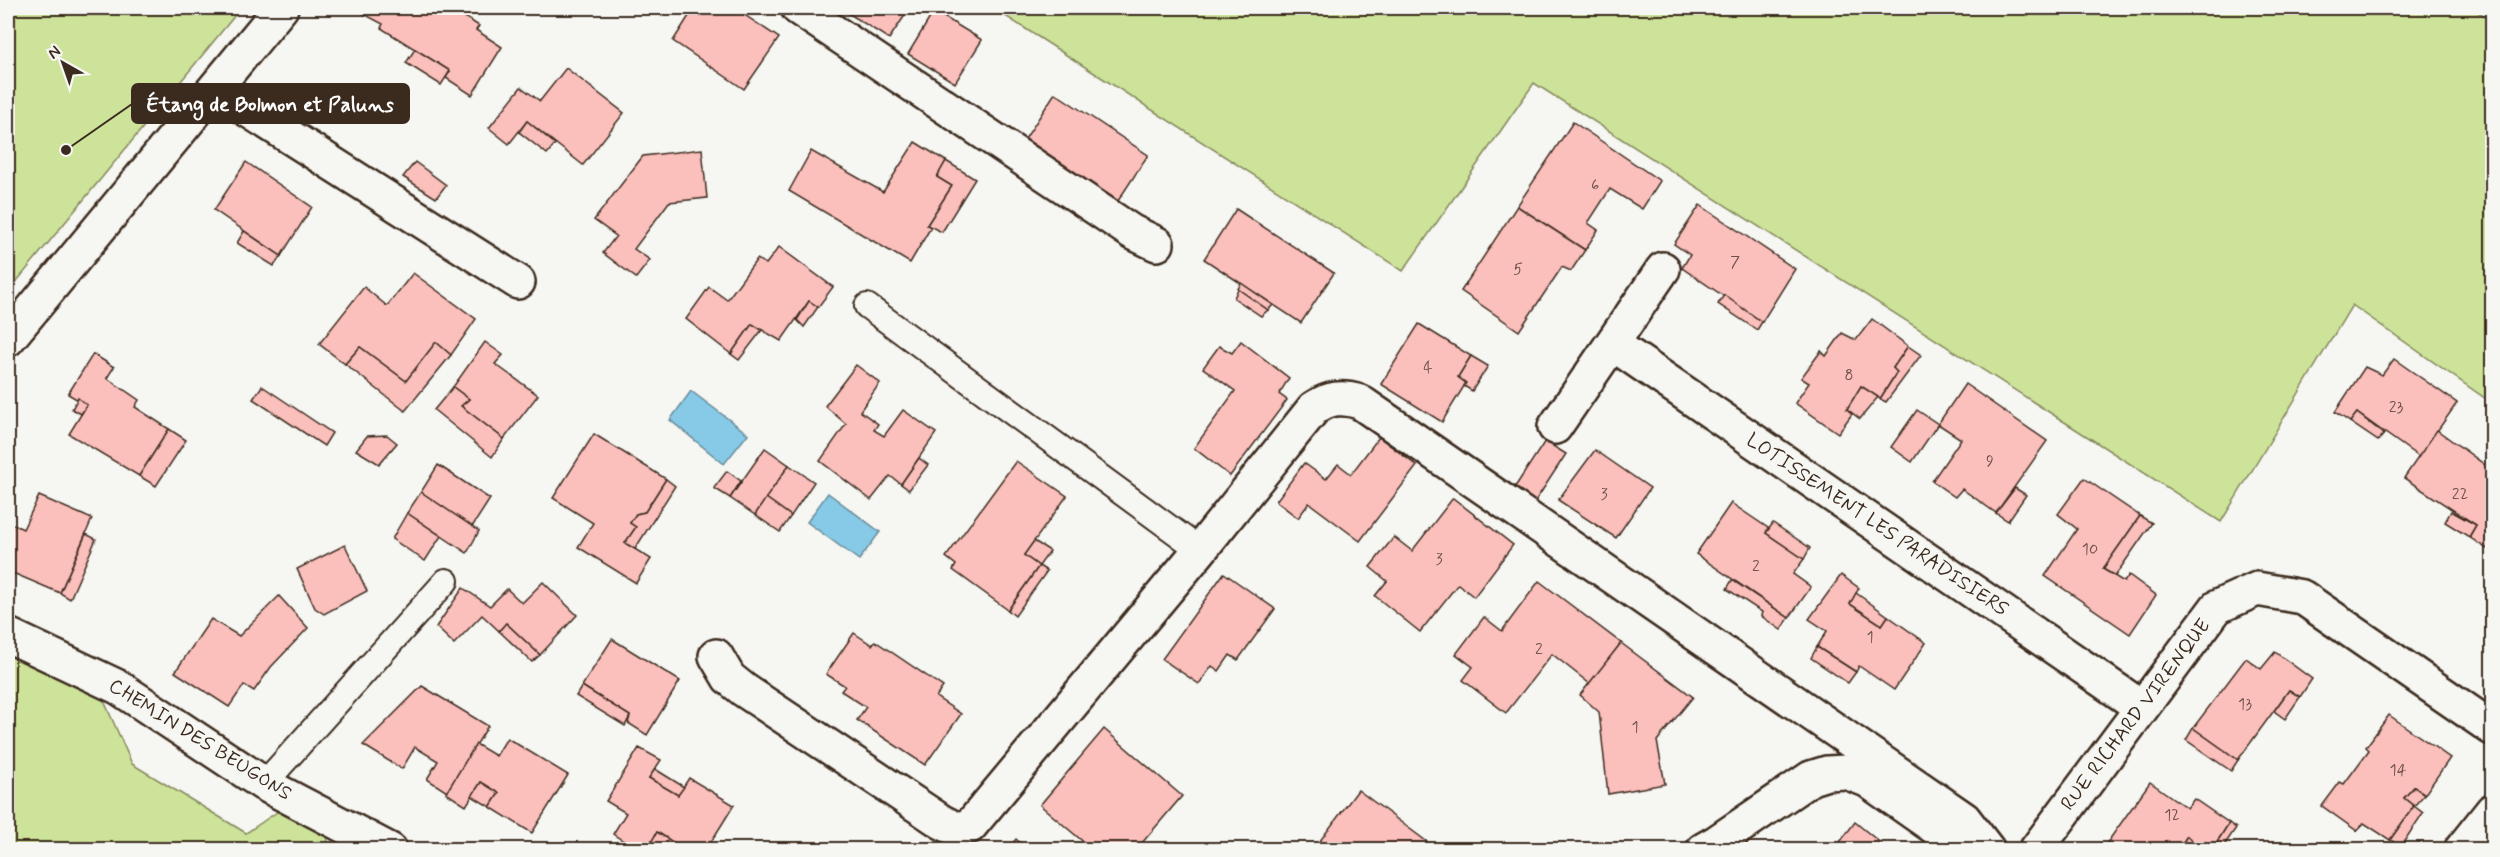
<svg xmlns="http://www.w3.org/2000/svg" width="2500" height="857" font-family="Mynerve,sans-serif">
	<rect width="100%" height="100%" fill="#f6f6f2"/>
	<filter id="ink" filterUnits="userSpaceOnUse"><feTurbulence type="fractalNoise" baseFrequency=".0167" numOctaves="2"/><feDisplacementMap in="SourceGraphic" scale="12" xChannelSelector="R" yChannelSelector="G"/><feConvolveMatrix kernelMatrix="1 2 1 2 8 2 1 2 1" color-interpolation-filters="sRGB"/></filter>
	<g filter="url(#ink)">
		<g fill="#cce399" stroke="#84865c" stroke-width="1.5">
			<polygon points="8,8 241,8 8,292"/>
			<polygon points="993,8 2471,8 2492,20 2492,403 2352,305 2221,522 1534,83 1403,271"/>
			<polygon points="8,651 101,694 132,764 246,833 280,810 327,833 328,849 8,850"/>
		</g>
		<g fill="#86cae7" stroke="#688a97" stroke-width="1.5">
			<polygon points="691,391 748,434 724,464 670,420"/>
			<polygon points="828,493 880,532 859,560 807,522"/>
		</g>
		<g fill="#fbbfbc" stroke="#3b2a1e" stroke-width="1.5">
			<polygon points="365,8 451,8 479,26 476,30 502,47 472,95 446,78 450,71 381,28 383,24 362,13"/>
			<polygon points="694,8 734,8 779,38 744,89 673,41"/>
			<polygon points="840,8 910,8 889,39"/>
			<polygon points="934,11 982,40 955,83 908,54"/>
			<polygon points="415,49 450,71 441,85 406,63"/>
			<polygon points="566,68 624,113 583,165 527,121 509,144 489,128 521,87 540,101"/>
			<polygon points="1055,93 1148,155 1118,201 1025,139"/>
			<polygon points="527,121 555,144 547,154 519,132"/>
			<polygon points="1573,122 1660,181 1642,209 1610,189 1588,223 1598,230 1585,250 1517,206"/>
			<polygon points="915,142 946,161 937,177 952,186 927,225 931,227 910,263 789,191 811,151 883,192"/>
			<polygon points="702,149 707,198 669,202 634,249 650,260 636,278 603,253 616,236 594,220 643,156"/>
			<polygon points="946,161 975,179 942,232 927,225 952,186 937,177"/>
			<polygon points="246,162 312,207 281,256 214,210"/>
			<polygon points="415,162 446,185 436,198 403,177"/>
			<polygon points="1700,205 1795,269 1762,322 1682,268 1690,255 1674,244"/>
			<polygon points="1517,206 1585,250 1571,271 1562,267 1519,331 1461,291"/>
			<polygon points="1236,209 1334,273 1301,323 1204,259"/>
			<polygon points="244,231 281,256 274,266 237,243"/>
			<polygon points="779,247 833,287 818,307 809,301 781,341 752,324 731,354 686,319 709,287 727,300 757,259 766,264"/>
			<polygon points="413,273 476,319 451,355 436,342 406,381 360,347 345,364 319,344 364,287 387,306"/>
			<polygon points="1241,283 1273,305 1268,310 1238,289"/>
			<polygon points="1238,289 1268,310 1261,316 1234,298"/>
			<polygon points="1724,295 1762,322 1757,330 1718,304"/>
			<polygon points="809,301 818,307 804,327 797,320"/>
			<polygon points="1872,319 1908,346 1893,368 1897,372 1880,399 1861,386 1847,409 1852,414 1838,433 1795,403 1809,383 1801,378 1821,351 1826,356 1842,333 1856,340"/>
			<polygon points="752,324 762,330 739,360 731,354"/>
			<polygon points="1419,324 1471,356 1458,377 1466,383 1442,422 1381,384"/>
			<polygon points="1241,341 1289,378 1279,394 1287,400 1230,476 1194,448 1235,391 1203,368 1219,346 1232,353"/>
			<polygon points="436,342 451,355 405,411 345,364 360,347 406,381"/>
			<polygon points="485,342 503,355 495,364 538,395 504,439 461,406 469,399 453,387"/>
			<polygon points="1908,346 1921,355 1886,402 1880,399 1897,372 1893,368"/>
			<polygon points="93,354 114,367 107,378 139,400 135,407 169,429 139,476 69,434 87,405 68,394"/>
			<polygon points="1471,356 1488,366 1472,391 1464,386 1466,383 1458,377"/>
			<polygon points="2394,359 2457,403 2419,457 2357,413 2350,422 2335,412 2365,367 2382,375"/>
			<polygon points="856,365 880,383 860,411 878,424 874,430 884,436 903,410 936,433 901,484 890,476 871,500 820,461 846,424 825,406"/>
			<polygon points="1965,384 2047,441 1996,513 1962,489 1955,497 1932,481 1961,439 1938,424"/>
			<polygon points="262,386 332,433 324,446 253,399"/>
			<polygon points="1861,386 1878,397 1860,419 1847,409"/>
			<polygon points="453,387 469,399 461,406 504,439 492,457 434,410"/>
			<polygon points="78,398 87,405 81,414 72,409"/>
			<polygon points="1917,410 1938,424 1912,462 1891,447"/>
			<polygon points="2357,413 2384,434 2378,441 2350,422"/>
			<polygon points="169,429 186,440 156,486 139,476"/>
			<polygon points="2437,430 2492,470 2492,541 2487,549 2469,537 2476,525 2404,478"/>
			<polygon points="594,434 666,479 645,512 636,514 630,523 636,527 625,543 651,559 636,583 578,547 593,523 553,498"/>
			<polygon points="387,435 397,443 379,464 356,450 367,436"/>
			<polygon points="1379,437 1417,466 1360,541 1309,503 1298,518 1276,501 1304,463 1326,479 1338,464 1351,474"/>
			<polygon points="1545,441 1566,454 1534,503 1513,490"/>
			<polygon points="765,448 789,465 755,515 730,498"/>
			<polygon points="1595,450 1650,488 1616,538 1558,500"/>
			<polygon points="919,458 928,465 909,490 901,484"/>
			<polygon points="1016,461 1067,496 1024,555 1039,566 1008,610 953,570 956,565 946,557"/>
			<polygon points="438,465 490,499 472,527 421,492"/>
			<polygon points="789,465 814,482 791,516 766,498"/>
			<polygon points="727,471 741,481 730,498 714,488"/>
			<polygon points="2084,478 2140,516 2103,569 2124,582 2129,575 2156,595 2130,634 2045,576 2077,529 2058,514"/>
			<polygon points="666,479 675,486 635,549 625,543 636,527 630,523 636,514 645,512"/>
			<polygon points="2015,488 2026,495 2008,521 1996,513"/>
			<polygon points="421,492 479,531 467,553 407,513"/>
			<polygon points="39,496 92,519 60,593 8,571 8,522 23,529"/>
			<polygon points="766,498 791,516 780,532 755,515"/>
			<polygon points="1453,498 1513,545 1474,597 1458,584 1420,632 1375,596 1387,581 1370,567 1394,537 1412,551"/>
			<polygon points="1731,503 1768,528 1766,533 1804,559 1793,574 1811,587 1789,618 1696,554"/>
			<polygon points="2451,511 2476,525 2469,537 2445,522"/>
			<polygon points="407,513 441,536 425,561 392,539"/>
			<polygon points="2140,516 2152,523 2115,576 2103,569"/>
			<polygon points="1773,523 1810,548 1804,559 1766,533"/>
			<polygon points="86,534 96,539 70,599 60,593"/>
			<polygon points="1034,541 1050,551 1039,566 1024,555"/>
			<polygon points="345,545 367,591 324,614 315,608 297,569"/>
			<polygon points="1039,566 1047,571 1015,616 1008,610"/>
			<polygon points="1224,573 1275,609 1238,660 1230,655 1219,671 1212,666 1199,684 1162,659"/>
			<polygon points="1841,575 1859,588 1850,604 1882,625 1888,616 1926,643 1894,690 1859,666 1856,672 1817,647 1827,631 1809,619"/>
			<polygon points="1732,580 1789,618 1781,630 1761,616 1762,612 1727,589"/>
			<polygon points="1539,581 1621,643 1590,684 1552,654 1506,713 1463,680 1473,667 1456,654 1484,617 1502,631"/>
			<polygon points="543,582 577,615 540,655 506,623 499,631 482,615 454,644 436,627 463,588 490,606 507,589 522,603"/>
			<polygon points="1856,593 1888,616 1882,625 1850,604"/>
			<polygon points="279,596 308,628 271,667 254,691 244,685 229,707 175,672 211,619 239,636"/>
			<polygon points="506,623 540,655 532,662 499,631"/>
			<polygon points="854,633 872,645 875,641 943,687 936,697 961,714 925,765 857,720 866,707 841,691 845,686 826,674"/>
			<polygon points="612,639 680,681 647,735 628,723 630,716 582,686"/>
			<polygon points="1621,643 1693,697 1657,741 1665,784 1608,794 1599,712 1580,695"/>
			<polygon points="1817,647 1856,672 1848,683 1811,658"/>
			<polygon points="2275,652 2312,679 2300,697 2289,690 2238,760 2193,728 2246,658 2261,669"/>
			<polygon points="422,686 488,726 447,792 427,779 438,761 415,747 402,769 363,745"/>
			<polygon points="582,686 630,716 625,726 576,696"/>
			<polygon points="2289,690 2300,697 2285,719 2274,711"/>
			<polygon points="2389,715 2450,758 2425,794 2414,787 2404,798 2414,806 2390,840 2364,823 2357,831 2322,806 2340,782 2344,784 2369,750 2366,747"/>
			<polygon points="2193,728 2238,760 2231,771 2186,740"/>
			<polygon points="1104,729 1182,796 1136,850 1093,850 1040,805"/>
			<polygon points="507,738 568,775 532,833 490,807 499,793 481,782 466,806 446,793 476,744 496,756"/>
			<polygon points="639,748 661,760 649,778 678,795 689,778 734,805 706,850 685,850 657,832 647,850 637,850 613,834 626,813 606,801"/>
			<polygon points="655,769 684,787 678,795 649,778"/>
			<polygon points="481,782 499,793 490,807 472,796"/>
			<polygon points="2150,782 2187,808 2194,799 2229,823 2212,850 2202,850 2187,836 2178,850 2102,850"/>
			<polygon points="2414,787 2425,794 2414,806 2404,798"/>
			<polygon points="1358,790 1438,850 1329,850 1319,842"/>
			<polygon points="2414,806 2423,813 2401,846 2390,840"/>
			<polygon points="1855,822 1889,850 1834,850"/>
			<polygon points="2229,823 2236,828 2221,850 2212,850"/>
			<polygon points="657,832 685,850 647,850"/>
			<polygon points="2187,836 2196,846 2194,850 2178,850"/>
			<polygon points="1016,839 1028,850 1007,850"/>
		</g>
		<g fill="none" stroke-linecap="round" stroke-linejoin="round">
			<defs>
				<g id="service">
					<polyline points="867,306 1200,550"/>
					<polyline points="264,784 446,581"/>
				</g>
				<g id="minor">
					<polyline points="798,8 1132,232 1157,244"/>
					<polyline points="215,89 518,282"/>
					<polyline points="8,339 281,8"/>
					<polyline points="1613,344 2141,707"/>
					<polyline points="1555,427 1663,269"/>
					<polyline points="8,635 118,687 264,784 390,850"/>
					<path d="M716 656 729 678 744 690 942 822 956 829 970 826 1200 550 1314 408C1329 398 1342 396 1360 402L1964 819 1988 850"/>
					<polyline points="1703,850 1717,842 1811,778 1827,773 1846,772 1867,780 1967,850"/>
					<polyline points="2036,850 2217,607 2257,589 2302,597 2492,728"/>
					<polyline points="2461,850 2492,811"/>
				</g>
			</defs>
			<use href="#service" stroke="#3b2a1e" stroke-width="28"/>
			<use href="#minor" stroke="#3b2a1e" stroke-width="38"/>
			<use href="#service" stroke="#f6f6f2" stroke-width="24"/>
			<use href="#minor" stroke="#f6f6f2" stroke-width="33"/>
		</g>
	</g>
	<g text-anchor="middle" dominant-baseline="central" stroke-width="4.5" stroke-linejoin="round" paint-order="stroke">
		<g font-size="16" fill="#6b4f46">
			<text x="1595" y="185">6</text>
			<text x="1735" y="262">7</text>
			<text x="1518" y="269">5</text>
			<text x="1428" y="367">4</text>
			<text x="1849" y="375">8</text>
			<text x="2396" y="407">23</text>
			<text x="1990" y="461">9</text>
			<text x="1604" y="494">3</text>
			<text x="2460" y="494">22</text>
			<text x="2090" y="549">10</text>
			<text x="1439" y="559">3</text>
			<text x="1756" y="566">2</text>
			<text x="1870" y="637">1</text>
			<text x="1539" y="649">2</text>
			<text x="2245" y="704">13</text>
			<text x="1635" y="727">1</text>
			<text x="2398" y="770">14</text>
			<text x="2172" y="815">12</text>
		</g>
		<g font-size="20" fill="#3b2a1e" stroke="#f6f6f2">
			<text transform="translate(1877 525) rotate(34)">LOTISSEMENT LES PARADISIERS</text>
			<text transform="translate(2136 715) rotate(-53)">RUE RICHARD VIRENQUE</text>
			<text transform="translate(200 740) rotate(32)">CHEMIN DES BEUGONS</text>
		</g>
	</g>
	<path fill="none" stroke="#3b2a1e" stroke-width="2" d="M66 150L132 104"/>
	<circle fill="#3b2a1e" stroke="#f6f6f2" stroke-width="2" cx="66" cy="150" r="6"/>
	<rect fill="#3b2a1e" stroke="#3b2a1e" stroke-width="2" x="132" y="84" width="277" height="39" rx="6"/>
	<g font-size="21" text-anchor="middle" font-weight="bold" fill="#fff">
		<text x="270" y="111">Étang de Bolmon et Paluns</text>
	</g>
	<rect width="2500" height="857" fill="none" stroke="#f6f6f2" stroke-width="30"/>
	<rect x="15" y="15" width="2470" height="827" fill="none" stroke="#3b2a1e" stroke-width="2" filter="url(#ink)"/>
	<g transform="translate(63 63) rotate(320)" stroke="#f6f6f2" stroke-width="4.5" paint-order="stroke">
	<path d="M0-4.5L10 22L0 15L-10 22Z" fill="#3b2a1e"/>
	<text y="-9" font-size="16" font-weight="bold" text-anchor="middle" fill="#3b2a1e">N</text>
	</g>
</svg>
